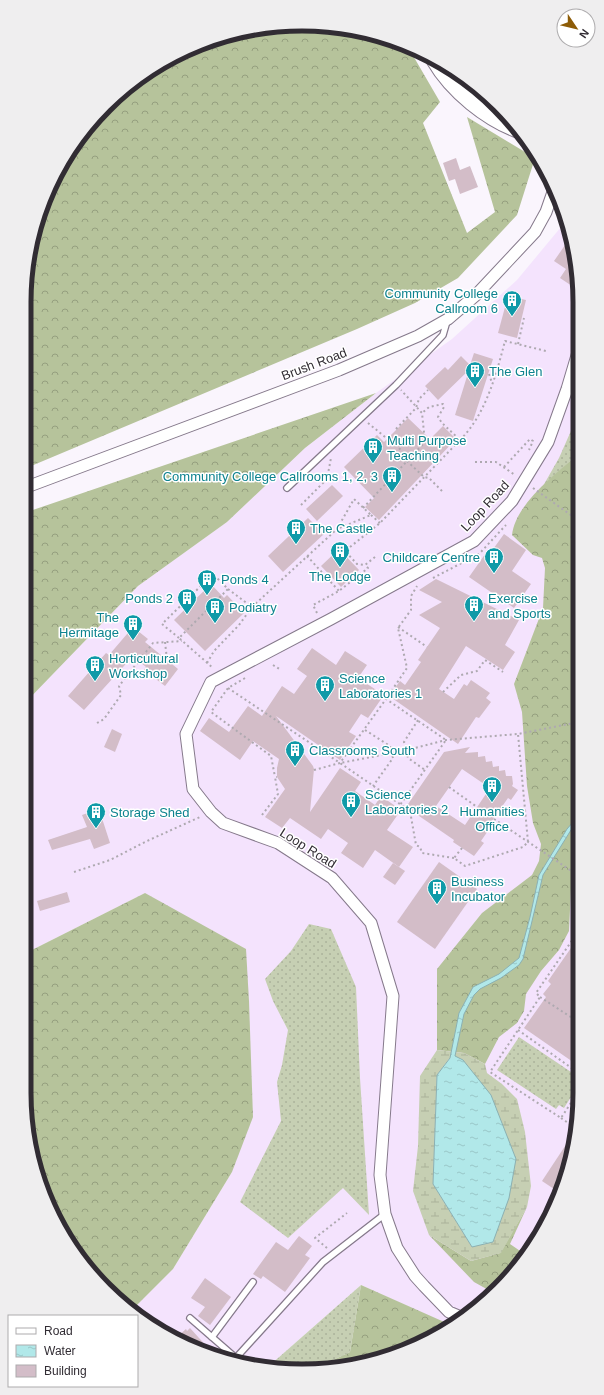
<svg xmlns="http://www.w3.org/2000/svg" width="604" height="1395" font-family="Arial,sans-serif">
	<defs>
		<pattern id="grass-dots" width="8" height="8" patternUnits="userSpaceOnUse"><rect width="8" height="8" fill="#c6cfb3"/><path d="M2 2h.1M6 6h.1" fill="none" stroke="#abb29a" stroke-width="1.8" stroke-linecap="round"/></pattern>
		<pattern id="forest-crowns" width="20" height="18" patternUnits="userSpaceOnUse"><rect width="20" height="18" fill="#b6c39b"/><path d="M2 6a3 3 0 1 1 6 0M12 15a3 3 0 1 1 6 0" fill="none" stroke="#959f7f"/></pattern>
		<pattern id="wetland-marsh" width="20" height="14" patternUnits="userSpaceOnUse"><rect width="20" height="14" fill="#c6cfb3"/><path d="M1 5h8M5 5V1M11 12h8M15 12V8" fill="none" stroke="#abb29a"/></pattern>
		<pattern id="water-ripples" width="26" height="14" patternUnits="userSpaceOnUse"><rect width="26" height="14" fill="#b1e8e9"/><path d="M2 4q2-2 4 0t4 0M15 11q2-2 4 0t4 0" fill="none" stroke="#99c7c8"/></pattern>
	</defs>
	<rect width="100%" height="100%" fill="#faf5fd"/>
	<polygon fill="#f4e3fd" points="566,221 578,265 580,1093 565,1183 543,1232 511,1276 451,1326 361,1285 269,1366 248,1366 163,1334 133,1309 173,1269 232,1172 145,893 24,954 24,704 138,586 227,522 305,448 376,393 452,339 517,280"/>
	<g fill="url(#grass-dots)">
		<polygon points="578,415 578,454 543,486 559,458"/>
		<polygon points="309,924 331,929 356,987 360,1078 369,1215 343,1188 288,1238 240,1202 281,1121 277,1082 282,1065 288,1030 273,1001 265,979 291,951"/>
		<polygon points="519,1037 580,1078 580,1083 564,1108 559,1105 556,1109 497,1070"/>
		<polygon points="579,1099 575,1122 572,1120 575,1115 570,1112"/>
		<polygon points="361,1285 350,1352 316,1368 269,1366"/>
	</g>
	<g fill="url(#forest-crowns)">
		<polygon points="284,25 339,26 392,39 408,47 440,102 423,123 467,233 495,212 467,117 535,158 517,215 458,278 415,303 357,329 24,469 24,302 39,212 61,163 93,119 133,81 179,53 230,33"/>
		<polygon points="376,393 305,448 227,522 138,586 24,704 24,513"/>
		<path d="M578 454 579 877 571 888 569 931 559 950 541 971 526 994 524 1011 517 1023 499 1037 485 1064 464 1053 437 1050V969L482 913 532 875 539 861 541 844 533 823 527 786 522 712 514 684 543 608 545 568 542 558 533 555 512 535C516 503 555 475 578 454Z"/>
		<polygon points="145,893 246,949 249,1001 253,1117 232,1172 173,1269 133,1309 93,1276 61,1232 39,1183 24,1093 24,954"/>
		<polygon points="527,1207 510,1244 526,1255 511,1276 492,1292 474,1282 429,1235 471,1261 500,1253"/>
		<polygon points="361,1285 451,1325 441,1334 391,1356 339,1369 316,1368 350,1352"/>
	</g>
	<path fill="url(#wetland-marsh)" fill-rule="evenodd" d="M437 1050 464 1053 485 1064 487 1073 502 1084 517 1099 525 1132 531 1186 527 1207 501 1253 471 1261 429 1235 413 1191 418 1146 420 1076ZM452 1055 472 1247 433 1184 437 1075Z"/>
	<polygon fill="#c6cfb3" points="446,66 457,71 492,104 483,100"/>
	<polygon fill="url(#water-ripples)" stroke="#8bb0b2" points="579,815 579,820 571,830 543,875 523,959 519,965 501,978 480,989 474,995 464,1014 455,1056 463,1060 491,1095 516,1159 509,1198 493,1242 472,1247 433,1184 437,1075 450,1058 459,1013 473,987 499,974 519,958 530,917 539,875 567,829"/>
	<g fill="#d3bdc8" fill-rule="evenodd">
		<polygon points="456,158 460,170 470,166 478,187 460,194 455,179 449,181 443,163"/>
		<polygon points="570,238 578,265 578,290 560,278 566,269 554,261"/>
		<polygon points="508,296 526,300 517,338 498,333"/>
		<polygon points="474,353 493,359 473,421 455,415 469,370 438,400 425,386 445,367 448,370 461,356 470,365"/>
		<polygon points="408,418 430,439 443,426 456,439 379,520 365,507 374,498 344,467 377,435 384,442"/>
		<polygon points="332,485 343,496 317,521 306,509"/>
		<polygon points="308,518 324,534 283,572 268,556"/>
		<polygon points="504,534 526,550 512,571 531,584 514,608 469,577 488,550 491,552"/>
		<polygon points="339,549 359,570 341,587 321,566"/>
		<polygon points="436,579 519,620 505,645 515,652 503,670 466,646 439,689 454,699 464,684 467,686 471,680 490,693 486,698 491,702 479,718 476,717 458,744 389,696 400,681 405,685 421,662 418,660 440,628 419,615 442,602 419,590"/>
		<polygon points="211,584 224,598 227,595 244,613 205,651 174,620"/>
		<polygon points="133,627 148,639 145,642 178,669 165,686 144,670 146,667 133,656 84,710 68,696 106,653 109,655"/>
		<polygon points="312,648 336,665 345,651 367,665 358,678 384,695 368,718 361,714 349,732 356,736 340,760 276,716 313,766 314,769 310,812 340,768 361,782 355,791 375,805 381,796 401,810 387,830 413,847 399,867 375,850 363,868 341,853 348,843 328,829 321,839 290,818 282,828 265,817 285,789 277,777 277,768 279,759 253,741 240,760 200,731 209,718 229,732 248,706 262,716 282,686 294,694 307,676 297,669"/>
		<polygon points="112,729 122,734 115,752 104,747"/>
		<path d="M470 747 465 753 478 752V757L485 756 486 762 492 761 493 767 499 766V771L505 770 506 776H512L513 784 512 786 518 790 511 800 508 798 492 821 494 822 481 841 484 843 474 856 453 842 454 840 406 807 444 752ZM462 769 490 788 465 825 436 806Z"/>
		<polygon points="99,809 110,843 94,849 90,839 52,850 48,840 87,827 82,815"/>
		<polygon points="439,862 477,889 435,949 397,922"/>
		<polygon points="393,863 405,871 395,885 383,877"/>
		<polygon points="67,892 70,902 40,911 37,901"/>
		<polygon points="580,935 580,977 571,989 580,995 580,1062 575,1059 573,1062 524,1028 546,997 543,994 551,984 548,981"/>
		<polygon points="573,1134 565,1183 560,1193 542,1181"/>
		<polygon points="299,1236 312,1246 305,1255 310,1258 285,1292 263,1276 261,1279 253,1274 276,1242 288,1250"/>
		<polygon points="205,1278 231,1297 210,1325 198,1316 205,1307 191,1298"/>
		<polygon points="190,1328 199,1338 213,1353 176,1338 186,1329 187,1331"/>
	</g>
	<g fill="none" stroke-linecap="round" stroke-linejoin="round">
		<defs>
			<g id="lane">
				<polyline points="287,488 396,385 443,335 447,321"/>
				<polyline points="190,1318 236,1358"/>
				<polyline points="212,1337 253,1282"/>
				<polyline points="234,1360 323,1262 385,1214"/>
			</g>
			<g id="street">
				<polyline points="24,488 339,370 418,336 448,319 476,295 535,232 546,212 553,192 553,185"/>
				<polyline points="461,1317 449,1312 424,1286 415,1276 397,1248 385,1214 380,1175 393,996 371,923 332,878 278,843 223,823 211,812 193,789 186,734 211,682 331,619 474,541 512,501 548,442 567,389 578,352"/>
			</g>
			<path id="secondary" d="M434 60C452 91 487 119 520 131"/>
		</defs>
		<use href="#lane" stroke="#85798b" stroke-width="8"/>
		<use href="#street" stroke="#85798b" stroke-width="13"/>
		<use href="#secondary" stroke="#85798b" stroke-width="17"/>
		<g stroke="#aea9b0" stroke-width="2" stroke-dasharray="2 3" stroke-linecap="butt">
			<polyline points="518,344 524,318"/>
			<polyline points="489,374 492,383"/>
			<polyline points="368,423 401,450 407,461 424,477 429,478 444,493"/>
			<polyline points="396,429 416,408 419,399 428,390"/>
			<path d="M460 440C486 414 496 375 505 341L546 351"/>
			<polyline points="475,462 496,462 515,475"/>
			<polyline points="504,467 530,439 533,441 529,450"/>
			<polyline points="533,488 575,518 571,537 578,543"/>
			<polyline points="301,505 327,479 331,458"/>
			<polyline points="363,508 425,442 422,413 401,390"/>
			<polyline points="371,515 380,523"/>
			<polyline points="307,556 339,591"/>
			<polyline points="375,557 365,565 357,564 345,551 380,523 460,440 442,423 438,417 444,407 443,404 429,407 422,413"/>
			<polyline points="433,578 479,554 506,525"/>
			<polyline points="228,589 252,607 337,529 354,499 371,515 337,529"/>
			<polyline points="317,613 313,605 339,591 368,568 365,565"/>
			<polyline points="398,627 427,647"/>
			<polyline points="179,638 162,624 213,574 228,589 179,638 213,668"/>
			<polyline points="165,642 167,660"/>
			<polyline points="207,663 214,651 239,625 252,607"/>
			<polyline points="273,665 281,670"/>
			<polyline points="245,678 228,688 211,712 271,756 275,777"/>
			<polyline points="228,688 340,763"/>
			<polyline points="443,692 461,675 477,671 485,660 503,672"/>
			<polyline points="386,699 407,668 398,628 411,610 411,596 417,586"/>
			<polyline points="418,720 404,742 408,758 425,770"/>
			<polyline points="97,723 104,719 121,695 119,686 153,643 182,641"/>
			<polyline points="365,730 390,746 393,758 373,786"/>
			<polyline points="314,770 340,763 386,699 446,740 400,805"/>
			<polyline points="449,787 477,807"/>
			<polyline points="262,815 278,794 275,777 277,777"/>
			<polyline points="494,819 579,876"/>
			<polyline points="462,848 454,858 465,866 523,847 528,842 518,734"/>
			<polyline points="454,858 422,853 420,847 416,845 410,811 340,763 403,751 446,740 518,734 579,722"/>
			<polyline points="74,872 110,860 147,841 200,817"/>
			<polyline points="579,893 574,902 577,924 573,939 536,993 540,997 490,1072 561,1118 580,1089"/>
			<polyline points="540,997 580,1023"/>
			<polyline points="518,1030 580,1074"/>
			<polyline points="561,1118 574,1127"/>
			<polyline points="327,1248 315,1238 347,1213"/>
			<polyline points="525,1248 529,1252"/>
		</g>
		<use href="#lane" stroke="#fff" stroke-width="5.5"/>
		<use href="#street" stroke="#fff" stroke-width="11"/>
		<use href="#secondary" stroke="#fff" stroke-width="15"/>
	</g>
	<defs>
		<symbol id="building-pin" viewBox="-11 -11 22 30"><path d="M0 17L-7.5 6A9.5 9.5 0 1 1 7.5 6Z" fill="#0f9aa8" stroke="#fff"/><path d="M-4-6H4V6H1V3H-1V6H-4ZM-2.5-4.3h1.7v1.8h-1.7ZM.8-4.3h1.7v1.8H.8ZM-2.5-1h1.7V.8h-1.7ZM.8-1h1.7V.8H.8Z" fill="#fff"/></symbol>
	</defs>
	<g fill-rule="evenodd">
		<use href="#building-pin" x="501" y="289" width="22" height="30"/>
		<use href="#building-pin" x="464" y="360" width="22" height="30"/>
		<use href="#building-pin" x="362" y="436" width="22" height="30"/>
		<use href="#building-pin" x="381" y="465" width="22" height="30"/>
		<use href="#building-pin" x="285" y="517" width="22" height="30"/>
		<use href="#building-pin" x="329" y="540" width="22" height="30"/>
		<use href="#building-pin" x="483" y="546" width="22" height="30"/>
		<use href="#building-pin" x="196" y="568" width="22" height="30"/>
		<use href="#building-pin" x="176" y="587" width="22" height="30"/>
		<use href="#building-pin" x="463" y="594" width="22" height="30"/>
		<use href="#building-pin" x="204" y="596" width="22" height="30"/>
		<use href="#building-pin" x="122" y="613" width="22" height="30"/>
		<use href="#building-pin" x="84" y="654" width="22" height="30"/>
		<use href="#building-pin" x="314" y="674" width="22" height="30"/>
		<use href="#building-pin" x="284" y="739" width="22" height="30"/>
		<use href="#building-pin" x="481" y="775" width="22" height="30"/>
		<use href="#building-pin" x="340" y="790" width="22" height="30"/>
		<use href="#building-pin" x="85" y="801" width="22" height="30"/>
		<use href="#building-pin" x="426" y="877" width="22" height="30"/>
	</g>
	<g text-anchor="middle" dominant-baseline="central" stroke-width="3" stroke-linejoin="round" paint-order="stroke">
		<g font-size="13" fill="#0d838f" stroke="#fff" text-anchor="start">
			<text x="498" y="293" text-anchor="end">Community College<tspan x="498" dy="15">Callroom 6</tspan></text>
			<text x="489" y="371">The Glen</text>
			<text x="387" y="440">Multi Purpose<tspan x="387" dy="15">Teaching</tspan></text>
			<text x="378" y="476" text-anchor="end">Community College Callrooms 1, 2, 3</text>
			<text x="310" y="528">The Castle</text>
			<text x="480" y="557" text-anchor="end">Childcare Centre</text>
			<text x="340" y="576" text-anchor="middle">The Lodge</text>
			<text x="221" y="579">Ponds 4</text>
			<text x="173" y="598" text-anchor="end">Ponds 2</text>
			<text x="488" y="598">Exercise<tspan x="488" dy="15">and Sports</tspan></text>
			<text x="229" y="607">Podiatry</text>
			<text x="119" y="617" text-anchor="end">The<tspan x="119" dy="15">Hermitage</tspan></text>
			<text x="109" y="658">Horticultural<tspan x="109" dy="15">Workshop</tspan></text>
			<text x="339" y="678">Science<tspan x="339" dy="15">Laboratories 1</tspan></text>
			<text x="309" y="750">Classrooms South</text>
			<text x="365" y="794">Science<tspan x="365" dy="15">Laboratories 2</tspan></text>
			<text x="492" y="811" text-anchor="middle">Humanities<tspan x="492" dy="15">Office</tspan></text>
			<text x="110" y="812">Storage Shed</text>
			<text x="451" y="881">Business<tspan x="451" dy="15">Incubator</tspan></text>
		</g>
		<g font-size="13" fill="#312c33" stroke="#fff">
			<text transform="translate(314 364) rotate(-21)">Brush Road</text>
			<text transform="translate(485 506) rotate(-47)">Loop Road</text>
			<text transform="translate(308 848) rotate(32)">Loop Road</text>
		</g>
	</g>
	<path d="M0 0H604V1395H0ZM302 31H302A271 271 0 0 1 573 302V1093A271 271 0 0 1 302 1364H302A271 271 0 0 1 31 1093V302A271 271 0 0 1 302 31Z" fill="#efeeef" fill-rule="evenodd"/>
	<path fill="none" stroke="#312c33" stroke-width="5" d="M302 31H302A271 271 0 0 1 573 302V1093A271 271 0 0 1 302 1364H302A271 271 0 0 1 31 1093V302A271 271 0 0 1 302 31Z"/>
	<rect x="8" y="1315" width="130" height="72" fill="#ffffff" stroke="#adabad"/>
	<rect x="16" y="1328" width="20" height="6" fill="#ffffff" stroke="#adabad"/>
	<text x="44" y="1335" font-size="12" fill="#312c33">Road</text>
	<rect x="16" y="1345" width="20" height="12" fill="url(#water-ripples)" stroke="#adabad"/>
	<text x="44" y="1355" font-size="12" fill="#312c33">Water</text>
	<rect x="16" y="1365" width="20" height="12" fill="#d3bdc8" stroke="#adabad"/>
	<text x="44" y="1375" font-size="12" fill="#312c33">Building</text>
	<g transform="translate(576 28) rotate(125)"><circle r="19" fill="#ffffff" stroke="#adabad"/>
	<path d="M0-3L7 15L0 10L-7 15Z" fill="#8d5c07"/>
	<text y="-6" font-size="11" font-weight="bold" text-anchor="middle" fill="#312c33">N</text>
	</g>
</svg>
